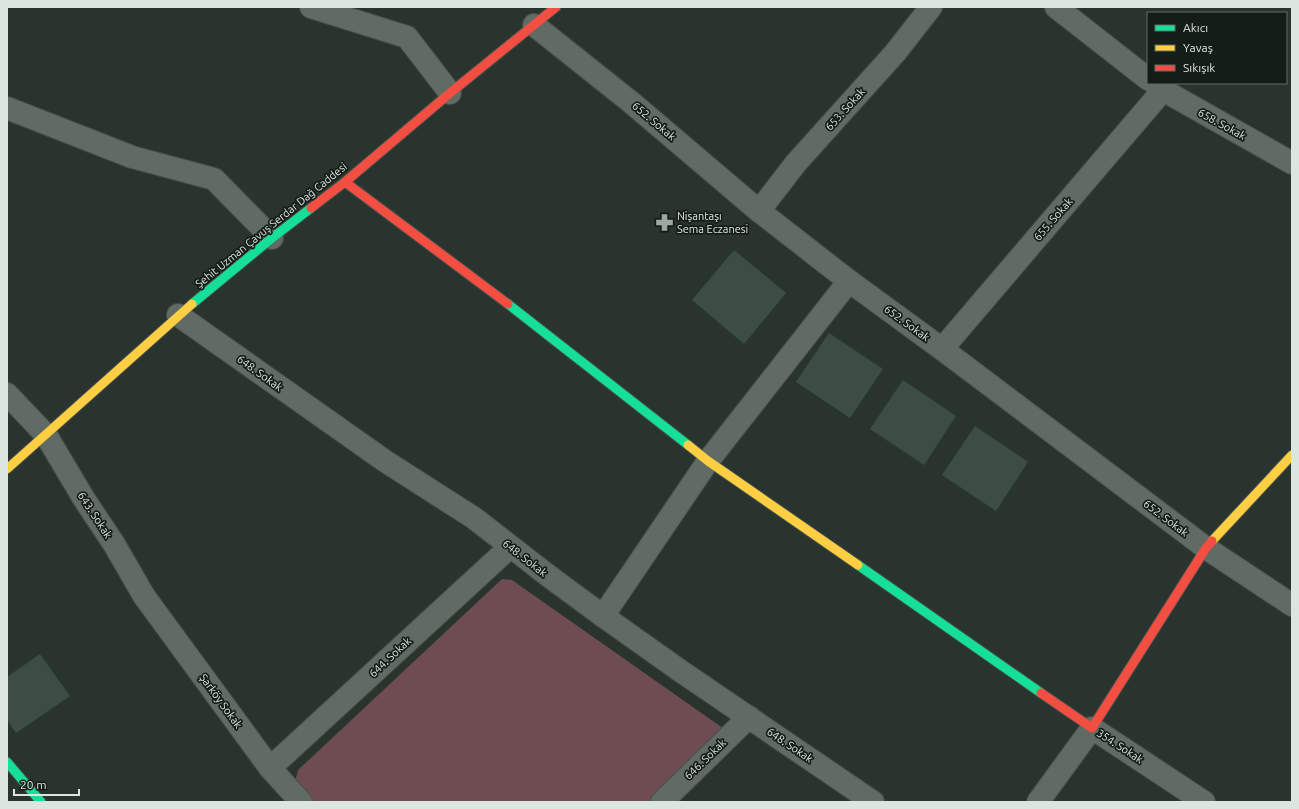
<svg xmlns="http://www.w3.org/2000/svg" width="1299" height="809" font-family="Ubuntu,sans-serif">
	<rect width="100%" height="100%" fill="#29342f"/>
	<polygon fill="#6f4c52" points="502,579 512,580 727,731 649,802 309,802 294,786 298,770"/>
	<g fill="#3c4d46">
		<polygon points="734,250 786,293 744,344 692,300"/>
		<polygon points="829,333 883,369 850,418 796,382"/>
		<polygon points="903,380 956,416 924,465 870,429"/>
		<polygon points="975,426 1028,462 996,511 942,475"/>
		<polygon points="40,654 70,696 16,733 7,720 7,677"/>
	</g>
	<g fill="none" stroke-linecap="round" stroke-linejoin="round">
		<defs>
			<g id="street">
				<polyline points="311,7 407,37 450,93"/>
				<polyline points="1056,7 1148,79"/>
				<polyline points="534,25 632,103 759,211 849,281 942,349 1206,548 1292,605"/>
				<polyline points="1154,83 1163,90 1292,163"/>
				<polyline points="7,108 132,157 214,179 272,238"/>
				<polyline points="759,211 796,163 895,53 931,7"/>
				<polyline points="178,315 385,461 474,518 550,577 603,616 682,672 873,802"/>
				<polyline points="942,349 1163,90"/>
				<polyline points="7,394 46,435 84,499 114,544 144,596 270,768 301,802"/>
				<polyline points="603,616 708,461 849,281"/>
				<polyline points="270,768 510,547"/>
				<polyline points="662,802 749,717"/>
				<polyline points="1038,802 1092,728 1204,802"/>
			</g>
			<g id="fast">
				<polyline points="192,304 272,238 311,208"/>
				<polyline points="508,304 688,445"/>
				<polyline points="858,565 1041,693"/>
				<polyline points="7,762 41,802"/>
			</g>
			<g id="slow">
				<polyline points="688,445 708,461 858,565"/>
				<polyline points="7,469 192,304"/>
				<polyline points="1212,541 1292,455"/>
			</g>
			<g id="jam">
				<polyline points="345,182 508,304"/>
				<polyline points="311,208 345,182 450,93 556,7"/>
				<polyline points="1041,693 1092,728 1206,548 1212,541"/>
			</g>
		</defs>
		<use href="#street" stroke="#464f4b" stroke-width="24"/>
		<use href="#fast" stroke="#464f4b" stroke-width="11"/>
		<use href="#slow" stroke="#464f4b" stroke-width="11"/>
		<use href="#jam" stroke="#464f4b" stroke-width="11"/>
		<use href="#street" stroke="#616b66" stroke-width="22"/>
		<use href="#fast" stroke="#16e098" stroke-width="9"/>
		<use href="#slow" stroke="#ffcf43" stroke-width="9"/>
		<use href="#jam" stroke="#f24e42" stroke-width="9"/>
	</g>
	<defs>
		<symbol id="pharmacy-bare" viewBox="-9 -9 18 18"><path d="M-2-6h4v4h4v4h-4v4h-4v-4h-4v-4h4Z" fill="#9ca8a1" stroke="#151d19" stroke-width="2.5" paint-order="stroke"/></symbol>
	</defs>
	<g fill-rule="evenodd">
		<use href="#pharmacy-bare" x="652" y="210" width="25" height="25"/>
	</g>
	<g text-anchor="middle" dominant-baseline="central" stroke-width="3.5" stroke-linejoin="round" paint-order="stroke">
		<g font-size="11" fill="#dae6df" stroke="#151d19">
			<text transform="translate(845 109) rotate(-48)">653. Sokak</text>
			<text transform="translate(654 121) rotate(40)">652. Sokak</text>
			<text transform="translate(1222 124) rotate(29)">658. Sokak</text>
			<text transform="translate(1053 219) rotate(-49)">655. Sokak</text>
			<text transform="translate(271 225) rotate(-39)">Şehit Uzman Çavuş Serdar Dağ Caddesi</text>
			<text transform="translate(907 323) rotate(36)">652. Sokak</text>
			<text transform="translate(260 373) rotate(36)">648. Sokak</text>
			<text transform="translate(95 515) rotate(57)">643. Sokak</text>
			<text transform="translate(1166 518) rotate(37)">652. Sokak</text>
			<text transform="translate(525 558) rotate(38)">648. Sokak</text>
			<text transform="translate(390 657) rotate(-43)">644. Sokak</text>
			<text transform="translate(221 701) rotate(54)">Şarköy Sokak</text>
			<text transform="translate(790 745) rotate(34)">648. Sokak</text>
			<text transform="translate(1120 746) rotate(33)">354. Sokak</text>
			<text transform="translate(705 759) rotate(-44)">646. Sokak</text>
		</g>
		<g font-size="11" fill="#dae6df" stroke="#151d19" text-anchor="start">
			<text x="677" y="216">Nişantaşı<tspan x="677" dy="13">Sema Eczanesi</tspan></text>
		</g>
	</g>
	<rect width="1299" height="809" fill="none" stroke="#dae6df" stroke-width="16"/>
	<rect x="1147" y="12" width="140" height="72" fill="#151d19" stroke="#646d68"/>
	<rect x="1155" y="25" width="20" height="6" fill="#16e098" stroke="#646d68"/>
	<text x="1183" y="32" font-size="12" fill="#dae6df">Akıcı</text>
	<rect x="1155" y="45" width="20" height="6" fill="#ffcf43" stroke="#646d68"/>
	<text x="1183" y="52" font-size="12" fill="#dae6df">Yavaş</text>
	<rect x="1155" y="65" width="20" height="6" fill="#f24e42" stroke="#646d68"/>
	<text x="1183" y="72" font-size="12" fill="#dae6df">Sıkışık</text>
	<path d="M14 789v6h65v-6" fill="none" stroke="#dae6df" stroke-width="2"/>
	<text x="20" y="789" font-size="12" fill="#dae6df" stroke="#151d19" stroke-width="3" paint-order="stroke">20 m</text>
</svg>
